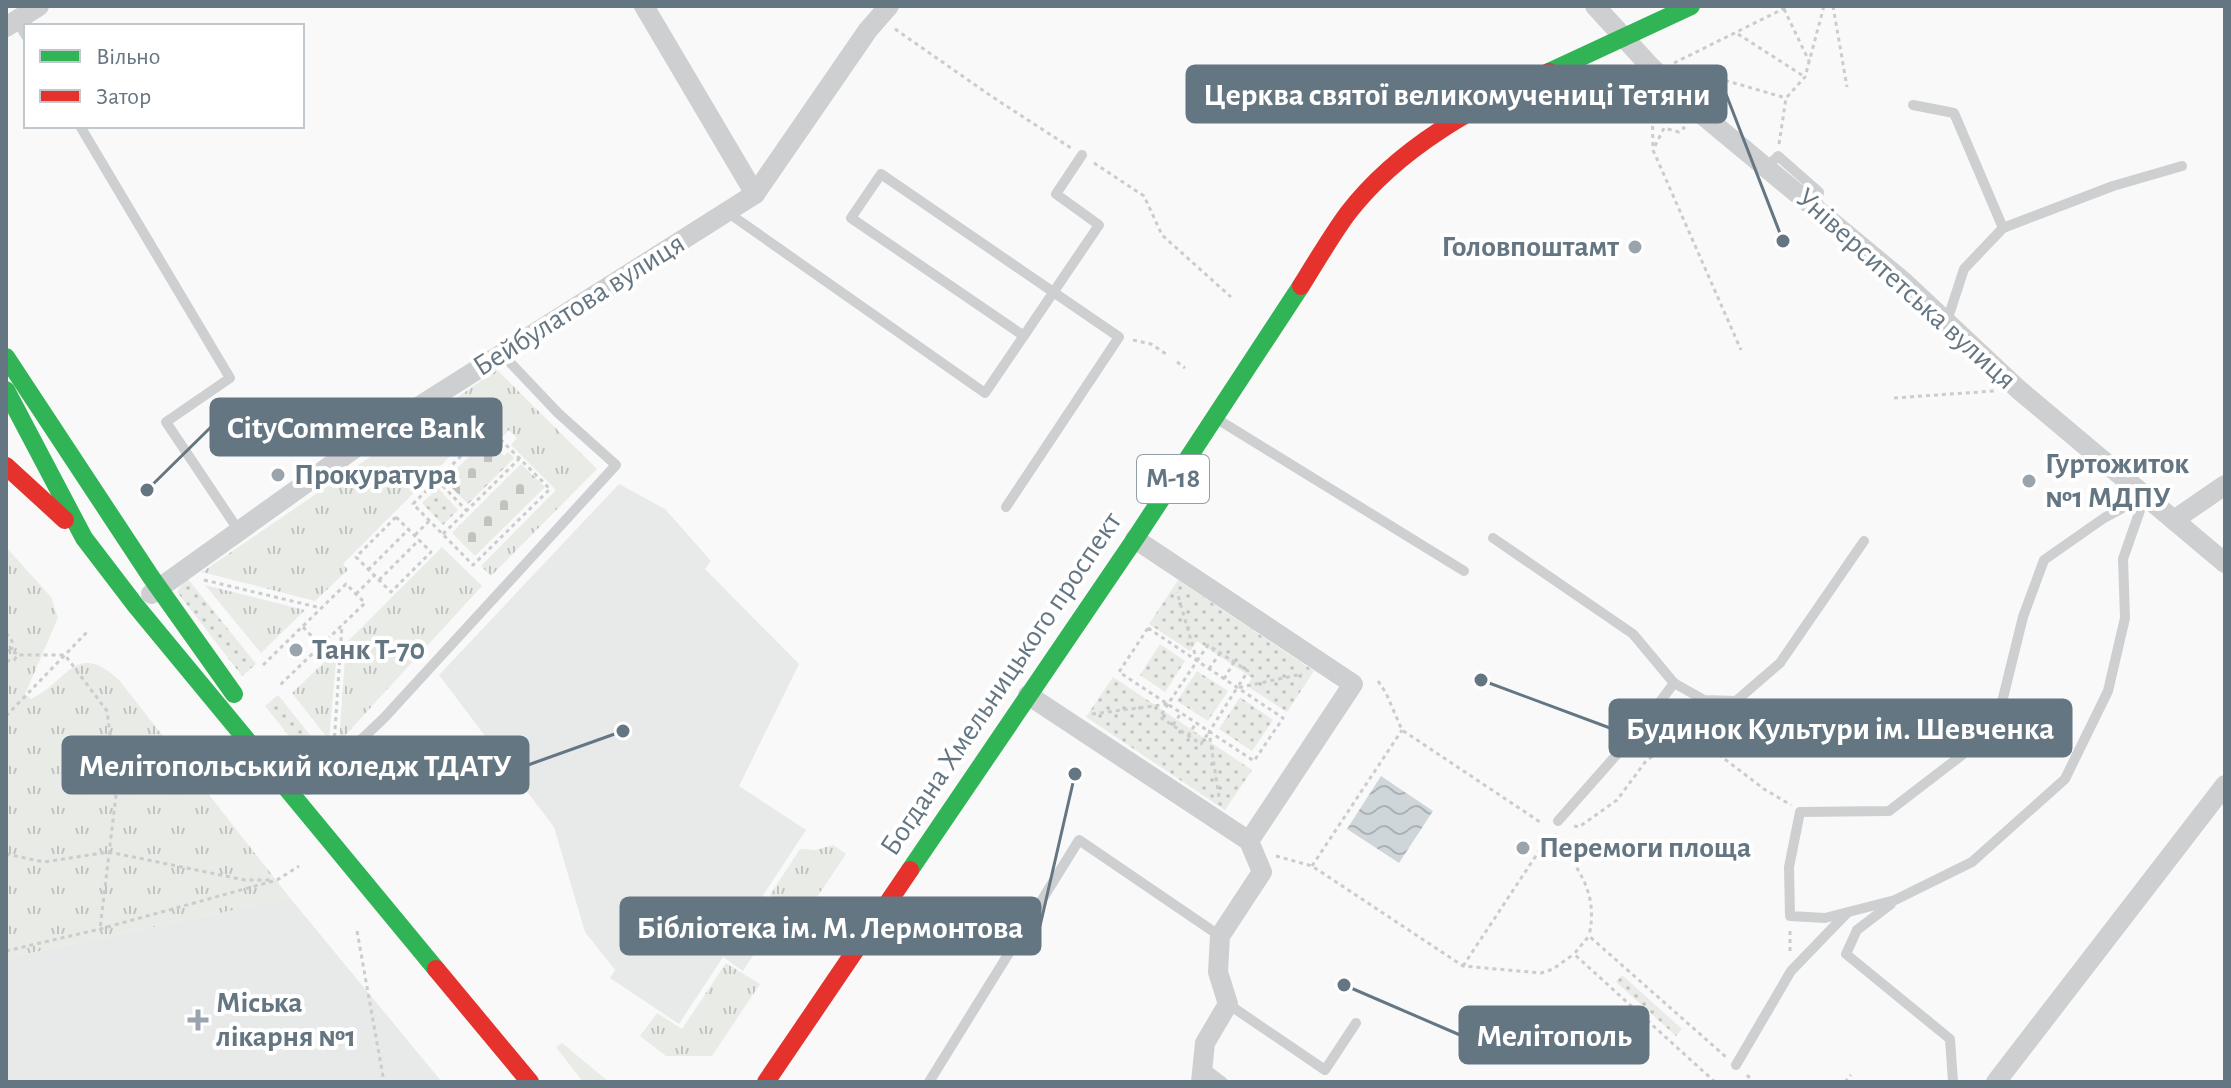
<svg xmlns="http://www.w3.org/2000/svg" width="2231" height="1088" font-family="'Alegreya Sans',sans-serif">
	<defs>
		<pattern id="grass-dots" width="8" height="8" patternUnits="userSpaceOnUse" patternTransform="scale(2)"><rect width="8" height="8" fill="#e8ebe6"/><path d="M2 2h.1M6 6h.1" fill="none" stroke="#c0c3c0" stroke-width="1.8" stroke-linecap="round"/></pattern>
		<pattern id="cemetery-stones" width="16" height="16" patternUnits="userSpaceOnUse" patternTransform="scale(2)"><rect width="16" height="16" fill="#e8ebe6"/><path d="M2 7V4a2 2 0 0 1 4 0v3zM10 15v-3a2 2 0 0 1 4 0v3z" fill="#c0c3c0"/></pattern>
		<pattern id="park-tufts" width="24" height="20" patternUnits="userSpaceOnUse" patternTransform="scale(2)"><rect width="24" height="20" fill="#e8ebe6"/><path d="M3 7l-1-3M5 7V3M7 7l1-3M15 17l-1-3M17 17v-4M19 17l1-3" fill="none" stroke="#c0c3c0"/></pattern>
		<pattern id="water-waves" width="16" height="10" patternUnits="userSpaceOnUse" patternTransform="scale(2)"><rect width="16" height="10" fill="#ced6d9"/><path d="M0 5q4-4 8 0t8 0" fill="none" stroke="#abb2b5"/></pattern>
	</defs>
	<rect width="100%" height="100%" fill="#f9f9f9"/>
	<g fill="#e8e9e9">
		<polygon points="619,484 665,509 711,561 705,569 799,664 739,786 806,830 762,897 782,911 743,971 723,957 679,1024 610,978 615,970 585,932 554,827 439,675"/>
		<polygon points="290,898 442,1082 6,1082 6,958"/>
	</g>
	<g fill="url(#grass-dots)">
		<polygon points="438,488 458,510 443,525 422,503"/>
		<polygon points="188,579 256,664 242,676 177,592 182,583"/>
		<polygon points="1178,580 1314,671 1287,712 1247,686 1252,678 1197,641 1190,651 1149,624"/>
		<polygon points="1160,644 1185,661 1165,692 1140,675"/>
		<polygon points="1197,671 1228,691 1208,721 1177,701"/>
		<polygon points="1113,677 1252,770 1225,810 1086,717"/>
		<polygon points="278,695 326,755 319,759 306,757 265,706"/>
		<polygon points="1240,697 1273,720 1252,751 1219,729"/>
		<polygon points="1622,975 1682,1029 1676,1036 1616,982"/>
	</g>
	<g fill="url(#cemetery-stones)">
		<polygon points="490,435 496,440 493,444 504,456 508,452 514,458 468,504 445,481"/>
		<polygon points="521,464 545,487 475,556 452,533"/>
	</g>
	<g fill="url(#park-tufts)">
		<polygon points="497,370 597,469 491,576 481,566 556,490 511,445 517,438 509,430 502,437 485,421 343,564 348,570 315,601 202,572"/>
		<path d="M6 547 51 597 58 618 25 694 31 699C69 681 75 640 119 680L290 898 6 958Z"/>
		<polygon points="442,547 482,586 339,742 346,643"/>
		<polygon points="205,585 305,610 261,653"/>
		<polygon points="337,650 329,740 292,693"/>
		<polygon points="833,845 846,854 811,906 791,908 770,895 800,849 816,850"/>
		<polygon points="726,963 760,984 712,1056 666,1056 640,1036 657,1013 682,1029"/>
		<polygon points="562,1043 609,1082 583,1082 556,1047"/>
	</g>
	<polygon fill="url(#water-waves)" points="1381,776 1433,811 1399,863 1347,829"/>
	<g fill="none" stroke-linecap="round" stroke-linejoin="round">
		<g stroke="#cbcccd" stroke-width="3" stroke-dasharray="4 4" stroke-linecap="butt">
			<polyline points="1833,6 1847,87"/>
			<polyline points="1784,9 1809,61"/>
			<polyline points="895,29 991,96 1071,148"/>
			<polyline points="1738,34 1805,77"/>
			<polyline points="1674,63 1789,6"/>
			<polyline points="1679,67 1786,98"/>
			<polyline points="1652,94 1653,150 1741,350"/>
			<polyline points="1779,144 1786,98 1805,77 1824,6"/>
			<polyline points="1655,146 1664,128 1679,132 1685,127"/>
			<polyline points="1094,163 1144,196 1162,235 1231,297"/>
			<polyline points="1133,340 1151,344 1169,356"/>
			<polyline points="1177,362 1185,368"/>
			<polyline points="1894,398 1994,391"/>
			<polygon points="489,428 550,489 473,565 413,504"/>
			<polyline points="437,480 467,511"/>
			<polygon points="396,517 431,552 391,592 356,557"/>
			<polyline points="443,534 519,459"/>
			<polyline points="415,535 429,521"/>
			<polyline points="368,570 408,530"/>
			<polyline points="204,580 321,608"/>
			<polyline points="379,580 419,540"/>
			<polyline points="356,594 374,576"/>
			<polyline points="303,627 321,646"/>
			<polygon points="1148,628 1283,718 1254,761 1119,672"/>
			<polyline points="6,633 12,641 12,650"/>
			<polyline points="6,651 12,650 18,655"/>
			<polyline points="6,661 14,660 18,655 65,655 107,711 117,787 100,929"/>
			<polyline points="1197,661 1208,645 1248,671 1237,688"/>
			<polyline points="263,665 346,584 365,603 280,685"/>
			<polyline points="1209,669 1220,653"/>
			<polyline points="1224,679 1234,662"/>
			<polyline points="1378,681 1386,693 1402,730 1543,824"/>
			<polyline points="1168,704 1160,717 1201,744 1209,732"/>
			<polyline points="1684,704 1701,741"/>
			<polyline points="1092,714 1168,704 1197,661 1177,592"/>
			<polyline points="6,716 88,631"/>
			<polyline points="1173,725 1181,713"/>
			<polyline points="1188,736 1196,723"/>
			<polyline points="334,745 342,625"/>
			<polyline points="1219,797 1209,732 1237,688 1302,674"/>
			<polyline points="1574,826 1579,827 1617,800 1646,761 1673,741 1701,741 1764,789 1791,805"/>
			<path d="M1555 834C1577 870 1599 890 1589 936"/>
			<polyline points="6,854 44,862 109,852 245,880 270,880"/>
			<polyline points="1276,856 1312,866 1463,966 1541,973 1553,969 1574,954"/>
			<polyline points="1312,866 1402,730"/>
			<polyline points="357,931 384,1082"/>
			<polyline points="1790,931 1790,952"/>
			<polyline points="6,951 100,929 277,880 299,866"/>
			<polyline points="1463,966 1551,833"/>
			<polyline points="1747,1075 1754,1082"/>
			<polyline points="1715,1082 1574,954 1589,936 1726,1057"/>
			<polyline points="1845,1082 1851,1075"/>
		</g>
		<g stroke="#cecfd0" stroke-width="10">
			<polyline points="17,21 26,36"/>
			<polyline points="1913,105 1954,113 2003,228"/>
			<polyline points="80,126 230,378 166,422 239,531"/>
			<polyline points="1767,167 1778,156 1819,192 1816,208"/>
			<polyline points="727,212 985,393 1099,225 1056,194 1082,155"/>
			<polyline points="1947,321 1964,269 2003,228 2113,186 2182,166"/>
			<polyline points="1222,422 1464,571"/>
			<polygon points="2145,496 2123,559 2125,618 2108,691 2065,779 1972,862 1895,900 1825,918 1790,916 1789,867 1800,812 1889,811 1962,755 2001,706 2023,617 2044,560 2104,518"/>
			<polyline points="1006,507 1119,337 881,174 851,218 1024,336"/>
			<polyline points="1493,538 1633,634 1674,683 1642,726 1558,821"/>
			<polyline points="1674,683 1704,700 1736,701 1780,663 1864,541"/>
			<polyline points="308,790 384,718 616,465 558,413 502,354"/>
			<polyline points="1891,904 1857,930 1846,954 1950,1039 1953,1082"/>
			<polyline points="1228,1004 1325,1070 1356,1023"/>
			<polyline points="1736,1065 1791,971 1847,913"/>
			<polyline points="1203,1067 1223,1082"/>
			<polyline points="929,1082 1079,840 1220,936"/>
		</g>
		<g stroke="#cecfd0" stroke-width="20">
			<polyline points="644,6 755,194"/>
			<polyline points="1595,6 1650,66 1699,112 1904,282 2018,389 2225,563"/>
			<polyline points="6,27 39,6"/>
			<polyline points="2174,520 2225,485"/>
			<polyline points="151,594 369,438 755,194 868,30 889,6"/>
			<polyline points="1028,695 1249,841 1353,684 1135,539"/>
			<polyline points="1201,1082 1205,1043 1228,1004 1218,972 1220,936 1262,872 1249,841"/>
			<polyline points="1996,1082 2225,785"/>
		</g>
		<g stroke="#30b455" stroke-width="18">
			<polyline points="1549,72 1691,6"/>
			<polyline points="6,357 151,577 234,694"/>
			<polyline points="6,390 84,538 136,606 436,969"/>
			<polyline points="910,870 1135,539 1301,286"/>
		</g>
		<g stroke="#e5322d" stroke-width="18">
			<path d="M1301 286C1316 262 1331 236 1348 213 1399 147 1475 106 1549 72"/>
			<polyline points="6,466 65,520"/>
			<polyline points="436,969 530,1082"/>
			<polyline points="766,1082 910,870"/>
		</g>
	</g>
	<g fill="#99a4ac" stroke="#fff" stroke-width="3">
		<circle cx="1635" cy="247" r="8"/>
		<circle cx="278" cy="475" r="8"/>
		<circle cx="2029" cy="481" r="8"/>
		<circle cx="296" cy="650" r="8"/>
		<circle cx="1523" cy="848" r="8"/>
		<path d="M194 1008h8v8h8v8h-8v8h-8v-8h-8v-8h8z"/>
	</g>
	<g text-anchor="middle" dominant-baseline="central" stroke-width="8" stroke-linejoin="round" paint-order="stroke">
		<rect fill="#fff" stroke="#939fa8" stroke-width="2" x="1137" y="455" width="72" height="48" rx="6"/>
		<g font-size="28" font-weight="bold" fill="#657683">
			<text x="1173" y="479">М-18</text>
		</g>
		<g font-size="30" font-weight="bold" fill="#657683" stroke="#fff" text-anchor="start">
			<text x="1619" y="247" text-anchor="end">Головпоштамт</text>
			<text x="2045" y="464">Гуртожиток<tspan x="2045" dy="34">№1 МДПУ</tspan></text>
			<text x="294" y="475">Прокуратура</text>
			<text x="312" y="650">Танк Т-70</text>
			<text x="1539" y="848">Перемоги площа</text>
			<text x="216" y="1003">Міська<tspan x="216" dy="34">лікарня №1</tspan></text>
		</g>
		<g font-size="30" fill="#657683" stroke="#fff">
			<text transform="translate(1906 289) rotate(42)">Університетська вулиця</text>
			<text transform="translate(579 305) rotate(-32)">Бейбулатова вулиця</text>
			<text transform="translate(1001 684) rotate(-56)">Богдана Хмельницького проспект</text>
		</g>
	</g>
	<path fill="none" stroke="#657683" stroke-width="3" d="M1783 241L1726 94M147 490L211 427M1481 680L1610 728M623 731L528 765M1075 774L1040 926M1344 985L1460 1035"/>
	<g fill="#657683" stroke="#fff" stroke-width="3">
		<circle cx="1783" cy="241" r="8"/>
		<circle cx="147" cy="490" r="8"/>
		<circle cx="1481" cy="680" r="8"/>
		<circle cx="623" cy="731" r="8"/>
		<circle cx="1075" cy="774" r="8"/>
		<circle cx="1344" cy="985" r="8"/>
	</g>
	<g fill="#657683" stroke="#657683" stroke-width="3">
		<rect x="1187" y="66" width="539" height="56" rx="8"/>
		<rect x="211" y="399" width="290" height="56" rx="8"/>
		<rect x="1610" y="700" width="461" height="56" rx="8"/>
		<rect x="63" y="737" width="465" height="56" rx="8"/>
		<rect x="621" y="898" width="419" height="56" rx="8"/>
		<rect x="1460" y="1007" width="188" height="56" rx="8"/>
	</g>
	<g font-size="32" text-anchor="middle" font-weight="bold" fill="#fff">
		<text x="1457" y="105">Церква святої великомучениці Тетяни</text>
		<text x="356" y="438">CityCommerce Bank</text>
		<text x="1840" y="739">Будинок Культури ім. Шевченка</text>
		<text x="295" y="776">Мелітопольський коледж ТДАТУ</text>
		<text x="830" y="938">Бібліотека ім. М. Лермонтова</text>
		<text x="1554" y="1046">Мелітополь</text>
	</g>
	<rect width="2231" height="1088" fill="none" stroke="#657683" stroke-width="16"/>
	<rect x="24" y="24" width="280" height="104" fill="#ffffff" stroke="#c1c8cd" stroke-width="2"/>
	<rect x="40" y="50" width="40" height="12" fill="#30b455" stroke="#c1c8cd" stroke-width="2"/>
	<text x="96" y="64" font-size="24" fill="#657683">Вільно</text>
	<rect x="40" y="90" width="40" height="12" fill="#e5322d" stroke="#c1c8cd" stroke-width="2"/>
	<text x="96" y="104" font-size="24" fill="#657683">Затор</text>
</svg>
